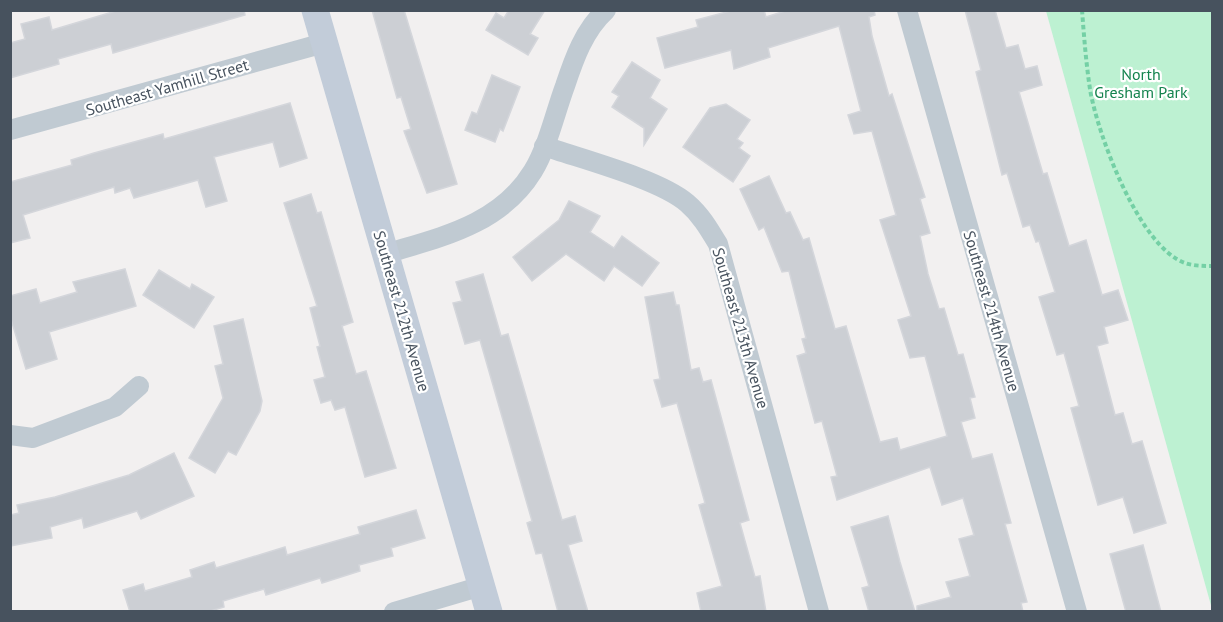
<svg xmlns="http://www.w3.org/2000/svg" width="1223" height="622" font-family="'PT Sans',sans-serif">
	<rect width="100%" height="100%" fill="#f2f0f0"/>
	<polygon fill="#bdf1d2" points="1046,11 1212,11 1212,609"/>
	<g fill="#cccfd4" stroke="#d4d6db" stroke-width="1.5">
		<polygon points="119,10 244,10 245,15 113,53 111,44 58,59 59,64 10,78 10,43 25,39 21,24 49,17 52,30"/>
		<polygon points="372,10 404,10 457,184 427,193 404,131 411,129 401,97 397,98"/>
		<polygon points="509,10 545,10 530,34 538,38 528,55 486,30 496,13 504,18"/>
		<polygon points="734,10 764,10 766,17 788,10 874,10 875,15 869,17 872,36 889,96 892,94 925,197 920,199 930,233 920,236 928,274 939,309 944,308 958,355 963,354 975,397 970,398 975,418 961,422 972,459 992,454 1011,523 1005,524 1027,602 1021,603 1023,612 917,612 917,606 951,597 946,582 970,576 959,539 974,535 963,498 942,505 930,467 837,500 831,477 837,476 822,421 815,423 797,356 806,353 802,339 806,338 789,271 782,272 764,227 759,230 740,189 769,176 786,213 790,212 803,240 809,238 835,329 846,326 880,442 897,438 900,450 947,436 925,356 910,358 898,320 911,316 880,220 896,215 872,131 854,134 848,115 861,111 839,26 768,48 770,57 734,69 731,50 665,68 657,38 698,27 696,20"/>
		<polygon points="965,10 995,10 1006,48 1018,45 1025,69 1037,66 1042,85 1019,92 1043,174 1047,173 1069,246 1086,240 1102,295 1118,290 1128,320 1104,327 1108,343 1097,346 1115,415 1123,413 1132,444 1142,441 1166,523 1134,533 1123,497 1098,505 1071,408 1079,406 1064,353 1057,355 1039,297 1055,292 1039,241 1036,242 1030,225 1023,227 1007,173 1002,175 976,72 981,70"/>
		<polygon points="632,62 660,80 650,98 667,109 644,145 644,128 612,107 619,96 612,92"/>
		<polygon points="492,75 520,87 503,131 500,129 495,142 465,130 472,112 477,114"/>
		<polygon points="290,103 307,158 280,167 273,142 214,157 227,201 206,207 198,180 134,198 130,188 115,193 114,187 23,215 30,238 10,243 10,182 72,165 71,160 94,153 163,134 164,139"/>
		<polygon points="726,104 750,120 737,139 743,143 739,148 750,156 733,182 683,147 710,108"/>
		<polygon points="311,194 317,213 321,212 353,322 342,326 356,374 366,371 396,468 365,477 345,407 335,410 331,400 321,403 314,380 325,377 317,347 320,346 310,308 317,306 284,203"/>
		<polygon points="569,201 600,216 590,232 614,248 622,236 659,263 642,286 614,266 604,281 566,254 532,281 513,257 559,220"/>
		<polygon points="125,269 136,306 49,332 57,359 26,369 10,316 10,296 36,289 40,303 77,292 73,282"/>
		<polygon points="159,270 190,289 192,284 214,297 194,328 143,295"/>
		<polygon points="483,274 501,336 508,334 562,520 575,516 582,541 568,545 588,612 558,612 542,553 536,554 527,523 532,521 480,340 465,344 453,303 462,301 456,282"/>
		<polygon points="673,292 676,305 679,305 691,370 699,368 703,382 711,380 749,520 740,523 755,577 760,576 766,612 701,612 697,593 722,586 699,505 705,503 677,403 662,407 654,380 660,379 645,297"/>
		<polygon points="243,319 262,401 260,411 236,455 228,451 215,473 189,458 223,398 215,366 223,364 214,326"/>
		<polygon points="174,453 194,496 141,519 137,511 84,528 82,518 50,527 52,538 10,546 10,515 19,513 17,505 55,497 129,475"/>
		<polygon points="416,510 425,538 391,548 393,556 359,565 360,571 322,583 320,578 266,595 264,589 223,601 224,607 207,612 130,612 123,590 143,584 145,591 192,577 190,570 214,562 216,568 285,547 287,555 360,534 358,527"/>
		<polygon points="888,516 900,562 915,612 869,612 862,588 869,586 851,527"/>
		<polygon points="1143,545 1161,612 1126,612 1110,554"/>
	</g>
	<g fill="none" stroke-linecap="round" stroke-linejoin="round">
		<path stroke="#74d0a5" stroke-width="4" stroke-dasharray="4.5 3" stroke-linecap="butt" d="M1082 10C1084 36 1086 63 1090 89 1097 133 1139 247 1185 263 1194 266 1203 266 1212 266"/>
		<g stroke="#c0cad2" stroke-width="20">
			<polyline points="907,10 1077,612"/>
			<polyline points="10,130 324,43"/>
			<path d="M544 146C581 159 659 179 687 203 701 215 709 229 718 244L819 612"/>
			<path d="M385 254C441 237 500 225 533 171 548 146 555 113 565 86 574 59 584 30 606 10"/>
			<polyline points="10,435 33,438 115,407 139,386"/>
			<polyline points="394,612 482,586"/>
		</g>
		<polyline stroke="#c2ccd9" stroke-width="27" points="315,10 489,612"/>
	</g>
	<g text-anchor="middle" dominant-baseline="central" stroke-width="4.5" stroke-linejoin="round" paint-order="stroke">
		<g font-size="16" fill="#14834e" stroke="#fff">
			<text x="1141" y="74">North<tspan x="1141" dy="18">Gresham Park</tspan></text>
		</g>
		<g font-size="16" fill="#47525e" stroke="#fff">
			<text transform="translate(167 87) rotate(-16)">Southeast Yamhill Street</text>
			<text transform="translate(402 311) rotate(74)">Southeast 212th Avenue</text>
			<text transform="translate(992 311) rotate(74)">Southeast 214th Avenue</text>
			<text transform="translate(741 328) rotate(74)">Southeast 213th Avenue</text>
		</g>
	</g>
	<rect width="1223" height="622" fill="none" stroke="#47525e" stroke-width="24"/>
</svg>
